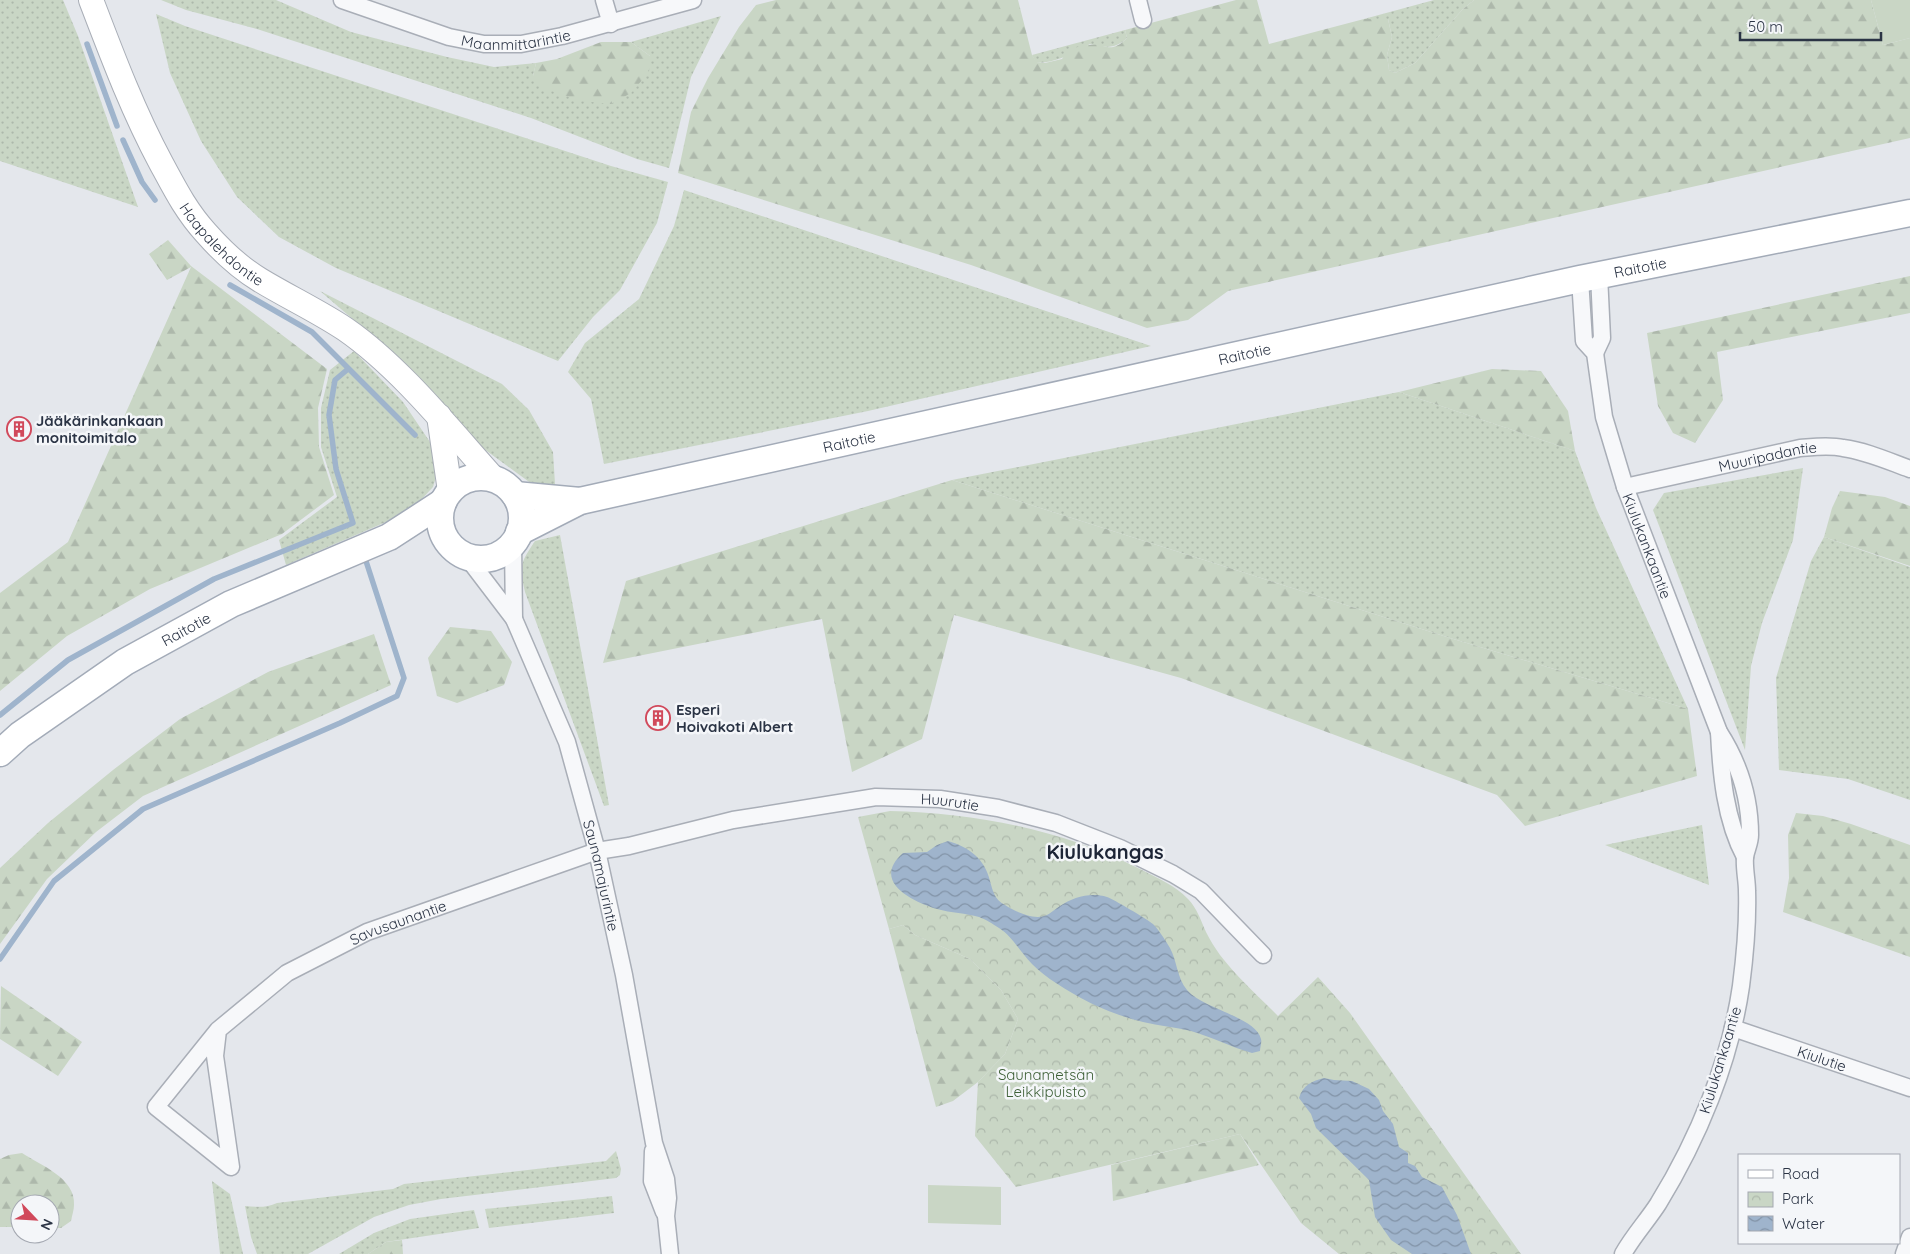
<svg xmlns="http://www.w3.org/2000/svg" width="1910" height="1254" font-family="Quicksand,sans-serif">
	<defs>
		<pattern id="grass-dots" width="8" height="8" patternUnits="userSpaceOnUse" patternTransform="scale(1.25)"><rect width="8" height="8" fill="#c9d6c5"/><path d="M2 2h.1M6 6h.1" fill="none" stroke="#adb8ab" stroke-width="1.8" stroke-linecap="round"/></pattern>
		<pattern id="forest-firs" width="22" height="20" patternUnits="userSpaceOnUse" patternTransform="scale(1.25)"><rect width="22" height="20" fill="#c9d6c5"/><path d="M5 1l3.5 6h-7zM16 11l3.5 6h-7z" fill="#adb8ab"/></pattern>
		<pattern id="park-crowns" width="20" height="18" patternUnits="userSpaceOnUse" patternTransform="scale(1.25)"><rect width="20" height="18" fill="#c9d6c5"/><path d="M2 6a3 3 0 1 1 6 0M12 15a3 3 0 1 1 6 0" fill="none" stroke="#adb8ab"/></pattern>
		<pattern id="water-waves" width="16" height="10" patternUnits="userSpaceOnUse" patternTransform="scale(1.25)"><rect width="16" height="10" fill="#9fb4cc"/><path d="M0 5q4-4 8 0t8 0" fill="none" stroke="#8293a7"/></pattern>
	</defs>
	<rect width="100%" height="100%" fill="#e4e7ec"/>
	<g fill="url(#grass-dots)">
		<polygon points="0,0 63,0 78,36 138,207 0,161"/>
		<polygon points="161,0 276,0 351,32 447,57 494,67 536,63 533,76 650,56 631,42 721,16 691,77 669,168 637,159 531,118 257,29 186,10"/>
		<polygon points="1434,0 1474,0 1462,10 1415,63 1395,73 1389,70 1387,55 1392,37 1388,19 1364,19"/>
		<polygon points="156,14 185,26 611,166 668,182 657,223 620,290 593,317 558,361 336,268 279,237 237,197 201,141 170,73"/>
		<path d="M1125 30 1127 38C1116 49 1105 48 1090 44 1073 53 1057 63 1036 63L1032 55Z"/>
		<polygon points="684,190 1151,346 868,411 604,464 591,399 568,372 585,343 639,299 674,226"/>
		<polygon points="320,291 502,384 529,410 553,452 555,484 532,484 484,449 448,413 404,363"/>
		<polygon points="354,351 403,402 432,445 439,467 433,487 419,502 386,522 286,565 279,540 337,497 321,447 321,408 330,370"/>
		<polygon points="1399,392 1575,451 1596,508 1688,709 1450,638 952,480"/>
		<polygon points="1803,468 1793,540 1762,623 1751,666 1745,750 1653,510 1664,493"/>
		<path d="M560 535 609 805 604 806 525 592C519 565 520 564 535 541Z"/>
		<polygon points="1824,537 1910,567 1910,800 1848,779 1779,770 1776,678 1811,561"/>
		<polygon points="1702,825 1709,885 1605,845"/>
		<path d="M616 1151 621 1169 620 1175 616 1178 441 1199 409 1205 374 1217 308 1254H257L251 1237 245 1206C256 1207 267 1208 277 1203L393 1189 404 1184 606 1161Z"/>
		<polygon points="212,1181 230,1194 243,1254 220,1254"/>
		<polygon points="612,1196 614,1213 489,1228 485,1209"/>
		<polygon points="474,1210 479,1228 386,1242 368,1254 339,1254 374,1233 410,1219"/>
	</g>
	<g fill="url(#forest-firs)">
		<path d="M776 0H1018L1032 55 1037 63H1045L1062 59 1068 50C1075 48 1082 45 1089 45 1107 43 1110 55 1127 38L1125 30 1236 0H1257L1269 44 1364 19H1388L1392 37 1387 55 1389 70 1395 73 1415 63 1462 10 1474 0H1871L1883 45 1910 38V138L1228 291 1188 320 1147 328 971 265 678 173 691 112 708 78 739 27 756 5Z"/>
		<polygon points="601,42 631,42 650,56 649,72 631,93 611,104 581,101 546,89 533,76 536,63 557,59"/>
		<polygon points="168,240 191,266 327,369 318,408 319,447 334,495 282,534 150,589 67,636 0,691 0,593 68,542 191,267 167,280 149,254"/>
		<polygon points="1910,276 1910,313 1717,352 1723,400 1695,443 1673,433 1658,406 1647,333"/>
		<polygon points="1492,369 1541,371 1568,411 1575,451 1399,392"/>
		<polygon points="952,480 1450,638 1688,709 1697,776 1525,826 1497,795 1181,678 954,615 922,739 852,772 822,619 603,663 626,581"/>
		<polygon points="1840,491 1885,497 1910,506 1910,566 1824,537 1832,508"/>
		<polygon points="450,627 491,631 512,662 504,685 457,703 437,696 428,658"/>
		<polygon points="374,634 391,685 143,796 96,832 47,879 0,944 0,868 48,823 113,770 180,719 268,672"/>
		<polygon points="1796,813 1823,816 1851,824 1910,845 1910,957 1783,912 1789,878 1788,835"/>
		<polygon points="903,925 915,935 970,959 1001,990 1018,1019 1005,1054 978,1082 953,1101 936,1107 889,929"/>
		<polygon points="1,986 82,1042 58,1076 0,1039"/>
		<polygon points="1240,1134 1259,1165 1113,1201 1111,1165"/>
		<path d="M22 1153C40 1165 76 1178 74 1205 74 1210 72 1215 71 1221L61 1228H50V1204H20V1227H0V1159L9 1155Z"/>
		<polygon points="402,1240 403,1254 368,1254 386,1242"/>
	</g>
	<path fill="url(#park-crowns)" d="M890 811C977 813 1062 830 1140 869 1157 878 1175 885 1188 899 1197 908 1201 921 1206 932 1210 940 1215 948 1220 955 1237 977 1258 996 1278 1016L1318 977 1350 1013 1521 1254H1339L1301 1223 1240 1134 1016 1187 975 1136 978 1082 1005 1054 1018 1019 1001 990 970 959 915 935 903 925 889 929 858 817Z"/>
	<g fill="#c9d6c5">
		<polygon points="1871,0 1910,0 1910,38 1883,45"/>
		<polygon points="928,1185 1001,1187 1001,1225 928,1223"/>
	</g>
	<g fill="url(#water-waves)">
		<path d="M948 841C969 847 985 859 990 881 993 891 994 899 1005 905 1014 911 1033 920 1044 916 1049 915 1055 909 1060 906 1073 897 1091 892 1107 897 1113 899 1147 919 1153 924 1159 930 1166 941 1170 948 1177 961 1177 978 1187 990 1203 1009 1256 1017 1261 1039 1262 1042 1260 1048 1260 1051L1252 1053C1231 1047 1212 1037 1191 1031 1175 1027 1159 1026 1143 1022 1113 1015 1081 1000 1056 983 1048 978 1039 971 1032 964 1020 952 1013 937 999 928 993 924 985 919 979 917 966 913 951 913 937 909 911 901 871 881 903 853L927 852 937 845Z"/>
		<path d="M1324 1078 1334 1080 1352 1081 1369 1089 1379 1100 1383 1111 1393 1124 1399 1147 1408 1153V1163L1415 1166 1422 1177 1442 1187 1457 1215 1471 1254H1412L1391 1240 1375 1217 1369 1180 1316 1128 1311 1114 1299 1098C1303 1085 1312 1081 1324 1078Z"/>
	</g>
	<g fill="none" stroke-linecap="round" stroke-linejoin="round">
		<g stroke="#9fb4cc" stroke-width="5.5">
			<polyline points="87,44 117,126"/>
			<polyline points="123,140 142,182 155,200"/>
			<polyline points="230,285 312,332 415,435"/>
			<polyline points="0,715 68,660 214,579 353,523 336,469 329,415 335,380 348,369"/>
			<polyline points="0,959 54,881 143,809 340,723 397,696 404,678 364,555"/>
		</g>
		<defs>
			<g id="street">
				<path id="s1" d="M342 0 449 37 484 44H521L562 36 693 0"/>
				<polyline points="604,0 611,24"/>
				<polyline points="1138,0 1143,20"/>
				<path id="s2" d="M1580 279 1584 341 1595 353 1604 417 1625 487 1719 732C1739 763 1750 797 1750 835 1750 843 1746 850 1745 857 1744 868 1747 880 1747 891 1748 923 1745 955 1741 986 1730 1062 1698 1139 1658 1204 1647 1221 1633 1236 1623 1254"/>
				<polyline points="1595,353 1602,338 1599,275"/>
				<path id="s3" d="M1625 487 1800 448C1814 447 1829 445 1843 448 1866 451 1888 461 1910 469"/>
				<polyline points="513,543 514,619"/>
				<path id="s4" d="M466 556 514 619 567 742 597 851 624 975 654 1143 666 1179 668 1198 666 1216 670 1254"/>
				<path d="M1719 732C1721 773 1725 820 1745 857"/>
				<path id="s5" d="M1733 1028 1910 1088"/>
				<path id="s6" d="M218 1030 215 1056 231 1167 156 1107 218 1030 287 973 367 932 597 851 629 846 733 820 876 797 940 799 998 808 1056 823 1120 848 1173 874 1201 891 1263 955"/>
				<polyline points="653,1151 652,1181 664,1212"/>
				<polyline points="1904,1254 1910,1237"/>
			</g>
			<g id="secondary">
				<path id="s7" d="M91 0C112 55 133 111 161 163 175 189 186 211 206 233 221 250 240 268 260 280 288 297 318 311 345 329 400 367 450 430 494 479"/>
				<polyline points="439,416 450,491"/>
			</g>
			<g id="primary">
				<circle cx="481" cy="518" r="41"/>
				<polyline points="515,495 580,501"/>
				<path id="s8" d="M519 532 580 501 1580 279 1910 213"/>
				<path id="s9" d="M0 753 20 735 125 662 231 604 389 537 443 502"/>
			</g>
		</defs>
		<use href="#street" stroke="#a9aeb7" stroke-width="19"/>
		<use href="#secondary" stroke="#a9aeb7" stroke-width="26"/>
		<use href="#primary" stroke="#a3abb8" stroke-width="29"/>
		<use href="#street" stroke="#f7f8fa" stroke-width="16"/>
		<use href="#secondary" stroke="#fff" stroke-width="24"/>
		<use href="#primary" stroke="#fff" stroke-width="26"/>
	</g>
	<defs>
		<symbol id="building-ring" viewBox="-11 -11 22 22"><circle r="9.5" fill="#f4f6f9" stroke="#d1495b" stroke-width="1.5"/><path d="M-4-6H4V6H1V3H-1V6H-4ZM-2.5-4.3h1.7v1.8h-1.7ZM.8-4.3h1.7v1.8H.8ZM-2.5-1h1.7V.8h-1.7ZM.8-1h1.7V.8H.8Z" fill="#d1495b"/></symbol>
	</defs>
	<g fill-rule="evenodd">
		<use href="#building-ring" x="5" y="415" width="28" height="28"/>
		<use href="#building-ring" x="644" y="704" width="28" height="28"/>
	</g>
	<g text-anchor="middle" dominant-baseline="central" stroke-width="5" stroke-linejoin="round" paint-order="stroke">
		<g font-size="15" fill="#2b3445" stroke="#f4f6f9">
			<text stroke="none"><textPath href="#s1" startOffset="181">Maanmittarintie</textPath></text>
			<text stroke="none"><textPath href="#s7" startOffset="280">Haapalehdontie</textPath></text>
			<text stroke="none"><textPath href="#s8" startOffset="1154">Raitotie</textPath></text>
			<text stroke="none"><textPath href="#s8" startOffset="749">Raitotie</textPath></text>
			<text stroke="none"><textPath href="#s8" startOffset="344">Raitotie</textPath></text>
			<text stroke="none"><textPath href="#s3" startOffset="146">Muuripadantie</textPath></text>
			<text stroke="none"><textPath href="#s2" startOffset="279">Kiulukankaantie</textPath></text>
			<text stroke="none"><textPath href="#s9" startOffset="224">Raitotie</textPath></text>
			<text stroke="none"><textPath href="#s6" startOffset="1115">Huurutie</textPath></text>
			<text stroke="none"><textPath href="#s4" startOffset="351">Saunamajurintie</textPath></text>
			<text stroke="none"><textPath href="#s6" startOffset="545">Savusaunantie</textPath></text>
			<text stroke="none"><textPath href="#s5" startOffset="94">Kiulutie</textPath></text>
			<text transform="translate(1720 1060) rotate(-73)">Kiulukankaantie</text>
		</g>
		<g font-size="15" font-weight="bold" fill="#2b3445" stroke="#f4f6f9" text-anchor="start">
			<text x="36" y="420">Jääkärinkankaan<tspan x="36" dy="17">monitoimitalo</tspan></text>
			<text x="676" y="709">Esperi<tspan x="676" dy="17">Hoivakoti Albert</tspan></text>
		</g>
		<g font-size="15" fill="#3f6138" stroke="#f4f6f9">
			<text x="1046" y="1074">Saunametsän<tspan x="1046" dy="17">Leikkipuisto</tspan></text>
		</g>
		<g font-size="20" font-weight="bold" fill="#1d2536" stroke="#f4f6f9">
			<text x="1105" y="851">Kiulukangas</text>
		</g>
	</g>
	<rect x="1738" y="1154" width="162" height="90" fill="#f4f6f9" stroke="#a4a8b1"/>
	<rect x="1748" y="1170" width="25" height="8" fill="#ffffff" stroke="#a4a8b1"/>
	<text x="1782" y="1179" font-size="15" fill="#2b3445">Road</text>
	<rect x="1748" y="1192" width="25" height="15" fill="url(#park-crowns)" stroke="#a4a8b1"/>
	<text x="1782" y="1204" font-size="15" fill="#2b3445">Park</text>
	<rect x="1748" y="1216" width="25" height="15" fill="url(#water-waves)" stroke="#a4a8b1"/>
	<text x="1782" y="1229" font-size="15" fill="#2b3445">Water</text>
	<g transform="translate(35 1219) rotate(115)"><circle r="24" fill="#f4f6f9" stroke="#a4a8b1"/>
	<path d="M0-4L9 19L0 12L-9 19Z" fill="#d1495b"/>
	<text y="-8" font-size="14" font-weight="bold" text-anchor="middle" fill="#2b3445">N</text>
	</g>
	<path d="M1740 32v8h141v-8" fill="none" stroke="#2b3445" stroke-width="2.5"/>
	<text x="1748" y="32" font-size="15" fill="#2b3445" stroke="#f4f6f9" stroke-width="4" paint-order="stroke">50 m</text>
</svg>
